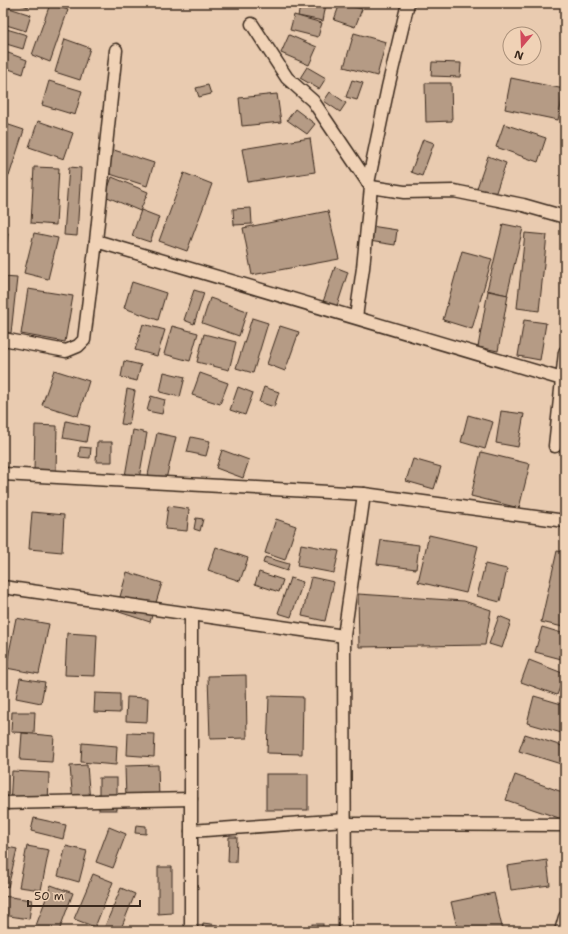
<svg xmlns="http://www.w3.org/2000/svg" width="568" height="934" font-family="'Shantell Sans',sans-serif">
	<rect width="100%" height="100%" fill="#e9cbb0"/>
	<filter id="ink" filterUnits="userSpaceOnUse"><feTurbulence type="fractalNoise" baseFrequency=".025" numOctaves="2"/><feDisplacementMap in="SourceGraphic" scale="8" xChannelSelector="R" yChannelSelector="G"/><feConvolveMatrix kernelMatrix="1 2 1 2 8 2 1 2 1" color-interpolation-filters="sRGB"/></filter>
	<g filter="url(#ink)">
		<g fill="#b59b85" stroke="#3b2a1e">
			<polygon points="16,3 30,3 28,7"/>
			<polygon points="301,3 326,4 323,21 298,16"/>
			<polygon points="340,3 362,9 355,27 334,20"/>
			<polygon points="50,4 68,10 50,62 32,55"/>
			<polygon points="3,6 31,15 26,31 3,24"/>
			<polygon points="294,15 322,23 318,37 290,30"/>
			<polygon points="3,28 27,35 23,49 3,43"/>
			<polygon points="354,33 386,42 377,76 344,67"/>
			<polygon points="289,35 317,47 309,65 281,53"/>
			<polygon points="65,39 90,48 80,80 55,72"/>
			<polygon points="3,51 27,60 23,74 3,67"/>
			<polygon points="432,62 461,63 460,77 431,76"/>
			<polygon points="307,67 326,78 319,89 300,78"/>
			<polygon points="511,78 564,89 558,120 505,109"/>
			<polygon points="352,80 363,83 357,100 346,97"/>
			<polygon points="49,81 82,91 75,115 42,105"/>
			<polygon points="425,83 451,83 452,121 426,122"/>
			<polygon points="208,85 211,94 199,97 196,88"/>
			<polygon points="330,92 346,103 340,112 324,101"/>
			<polygon points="277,94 281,122 242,126 239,98"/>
			<polygon points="295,109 315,124 307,134 287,120"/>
			<polygon points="38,121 73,133 64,159 29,147"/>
			<polygon points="3,123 24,130 9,176 3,174"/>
			<polygon points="504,124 546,138 538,162 496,147"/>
			<polygon points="310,138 315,172 248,182 242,149"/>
			<polygon points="423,139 434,143 422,176 411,172"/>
			<polygon points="114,150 154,163 147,186 107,173"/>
			<polygon points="488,156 506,163 495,195 477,188"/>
			<polygon points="34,167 59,168 56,225 31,223"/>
			<polygon points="69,167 81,168 77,236 64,235"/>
			<polygon points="184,173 212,184 187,251 159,241"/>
			<polygon points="112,177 148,192 140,211 105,196"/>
			<polygon points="251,208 252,224 234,225 233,209"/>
			<polygon points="141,210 159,217 150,242 132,236"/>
			<polygon points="328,211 339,259 252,275 243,228"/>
			<polygon points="503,224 523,228 507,295 487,290"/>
			<polygon points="371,226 397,230 395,245 369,241"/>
			<polygon points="3,232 8,233 3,268"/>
			<polygon points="34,233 58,238 48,279 24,273"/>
			<polygon points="525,233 547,235 539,311 517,308"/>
			<polygon points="462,251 492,259 472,329 443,320"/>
			<polygon points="335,267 348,272 337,306 323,302"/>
			<polygon points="3,277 17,278 11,333 3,332"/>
			<polygon points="132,282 166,293 158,320 124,308"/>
			<polygon points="28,289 73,296 65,342 21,334"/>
			<polygon points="194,290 204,293 194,324 184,320"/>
			<polygon points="488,291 508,295 498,351 478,347"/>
			<polygon points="210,298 247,311 239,336 202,323"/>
			<polygon points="252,318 268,323 253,373 236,368"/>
			<polygon points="524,320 546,323 540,360 518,356"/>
			<polygon points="143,324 165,330 157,356 135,350"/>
			<polygon points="172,326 198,333 190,361 164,354"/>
			<polygon points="280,326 299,332 285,371 267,364"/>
			<polygon points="204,334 236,342 229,370 197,362"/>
			<polygon points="124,361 141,365 137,381 121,377"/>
			<polygon points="54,370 89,381 78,416 42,405"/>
			<polygon points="164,372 185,377 180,397 160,392"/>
			<polygon points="200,373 228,383 220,404 192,395"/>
			<polygon points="238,387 253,393 245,415 230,410"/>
			<polygon points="264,387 279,392 274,407 259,402"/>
			<polygon points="127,389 135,391 129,425 121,424"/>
			<polygon points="151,396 165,400 162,414 147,411"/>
			<polygon points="501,411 524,414 518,447 496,443"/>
			<polygon points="468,415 493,422 485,449 461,442"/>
			<polygon points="66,421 89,426 86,442 63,438"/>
			<polygon points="35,425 57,426 56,472 34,471"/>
			<polygon points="133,430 147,433 139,479 125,476"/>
			<polygon points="565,431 565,445 562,444"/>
			<polygon points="157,433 176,437 166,479 148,475"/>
			<polygon points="191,437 210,441 206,456 187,452"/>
			<polygon points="97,442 112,442 112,462 96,462"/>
			<polygon points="80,447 91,448 90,458 79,457"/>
			<polygon points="222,450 249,460 243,478 216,468"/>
			<polygon points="481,452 530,464 519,508 471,496"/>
			<polygon points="413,459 441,467 434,489 406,481"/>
			<polygon points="168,506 189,509 187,531 165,529"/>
			<polygon points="32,512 64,515 62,552 29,549"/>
			<polygon points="196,518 203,519 200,531 194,529"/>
			<polygon points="276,519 296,526 285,560 265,553"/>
			<polygon points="429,535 478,546 466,593 418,582"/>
			<polygon points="381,540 419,545 416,569 377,564"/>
			<polygon points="301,544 339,551 334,573 297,566"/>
			<polygon points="3,545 6,546 3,564"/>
			<polygon points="216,547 248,558 240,581 208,570"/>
			<polygon points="557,551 565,552 565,617 563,627 541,622"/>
			<polygon points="265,557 289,564 287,571 263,563"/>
			<polygon points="485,564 507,569 500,602 477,596"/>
			<polygon points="127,572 162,583 150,622 116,611"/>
			<polygon points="259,572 283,580 279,592 255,584"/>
			<polygon points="311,577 334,582 325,621 302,616"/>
			<polygon points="290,578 303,582 291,617 278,613"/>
			<polygon points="358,594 464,601 491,610 485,645 359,647"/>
			<polygon points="3,611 7,612 4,625 3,624"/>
			<polygon points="499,616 511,621 502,648 489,644"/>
			<polygon points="16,618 49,624 39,674 6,668"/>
			<polygon points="542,627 565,634 565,660 535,652"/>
			<polygon points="67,633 97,635 95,676 65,675"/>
			<polygon points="529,660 565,674 557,695 521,682"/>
			<polygon points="246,675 247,738 210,739 208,676"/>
			<polygon points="20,678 45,682 41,703 16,698"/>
			<polygon points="95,693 120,694 120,713 94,712"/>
			<polygon points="269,696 303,697 302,754 267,753"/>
			<polygon points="534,696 565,705 565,734 527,723"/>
			<polygon points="127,697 148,698 147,722 126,721"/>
			<polygon points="12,712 35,712 34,733 11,732"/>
			<polygon points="22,733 54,736 52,762 20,760"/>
			<polygon points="128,733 155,734 154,757 127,755"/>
			<polygon points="525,734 565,747 564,765 519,751"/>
			<polygon points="82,743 117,746 116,765 81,762"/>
			<polygon points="87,765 90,802 73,803 70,766"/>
			<polygon points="158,765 159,799 126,800 125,766"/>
			<polygon points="12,771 49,773 48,807 10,805"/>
			<rect x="266" y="774" width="42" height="36"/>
			<polygon points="515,775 565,793 565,820 506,800"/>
			<rect x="99" y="778" width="18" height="32"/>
			<polygon points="34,818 66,825 63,839 31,831"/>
			<polygon points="136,825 146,826 146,834 135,833"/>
			<polygon points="109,827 126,834 113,868 96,862"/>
			<polygon points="229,837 237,837 236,862 228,862"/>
			<polygon points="3,846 17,849 8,887 3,885"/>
			<polygon points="27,846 49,850 41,890 19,887"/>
			<polygon points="66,846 87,851 79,882 58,876"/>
			<polygon points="547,860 550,885 511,890 507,866"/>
			<polygon points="158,867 172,867 172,913 158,914"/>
			<polygon points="93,874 113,882 95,927 74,919"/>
			<polygon points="51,885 73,893 59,931 34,931"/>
			<polygon points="121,888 135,894 120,931 103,931"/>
			<polygon points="494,893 503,931 458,931 451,902"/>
			<polygon points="3,896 32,900 29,919 3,915"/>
			<polygon points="203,923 218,925 217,931 202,931"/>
			<rect x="312" y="924" width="11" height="7"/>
		</g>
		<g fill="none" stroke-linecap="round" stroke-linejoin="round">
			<defs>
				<g id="street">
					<polyline points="252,24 287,78 313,101 371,187"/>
					<polyline points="116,50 96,241 562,379"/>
					<polyline points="368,183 388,87 408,3"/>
					<polyline points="356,317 363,268 371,187 404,192 454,191 523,205 565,217"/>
					<polyline points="3,339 66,351 78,346 84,340 96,241"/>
					<polyline points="555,446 565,352"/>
					<polyline points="3,474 364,494 565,521"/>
					<polyline points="3,587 344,636"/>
					<polyline points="191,614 191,931"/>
					<polyline points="3,803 191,799"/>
					<polyline points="345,824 565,825"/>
					<polyline points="191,831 345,820"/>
					<polyline points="345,931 344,636 364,494"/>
					<polyline points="561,931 565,917"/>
				</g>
			</defs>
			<use href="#street" stroke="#3b2a1e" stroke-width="15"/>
			<use href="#street" stroke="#f0d2b6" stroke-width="12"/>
		</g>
	</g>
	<rect width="568" height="934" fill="none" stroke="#f0d2b6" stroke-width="16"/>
	<rect x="8" y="8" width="552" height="918" fill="none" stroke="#3b2a1e" stroke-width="1.5" filter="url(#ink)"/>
	<g transform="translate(522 46) rotate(199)"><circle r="19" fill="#f0d2b6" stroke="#a88f79"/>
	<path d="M0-3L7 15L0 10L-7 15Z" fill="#d1495b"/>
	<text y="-6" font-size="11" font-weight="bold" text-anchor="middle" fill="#3b2a1e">N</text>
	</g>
	<path d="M28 900v6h112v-6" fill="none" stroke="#3b2a1e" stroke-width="2"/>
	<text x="34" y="900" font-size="12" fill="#3b2a1e" stroke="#f0d2b6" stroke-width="3" paint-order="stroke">50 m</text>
</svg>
